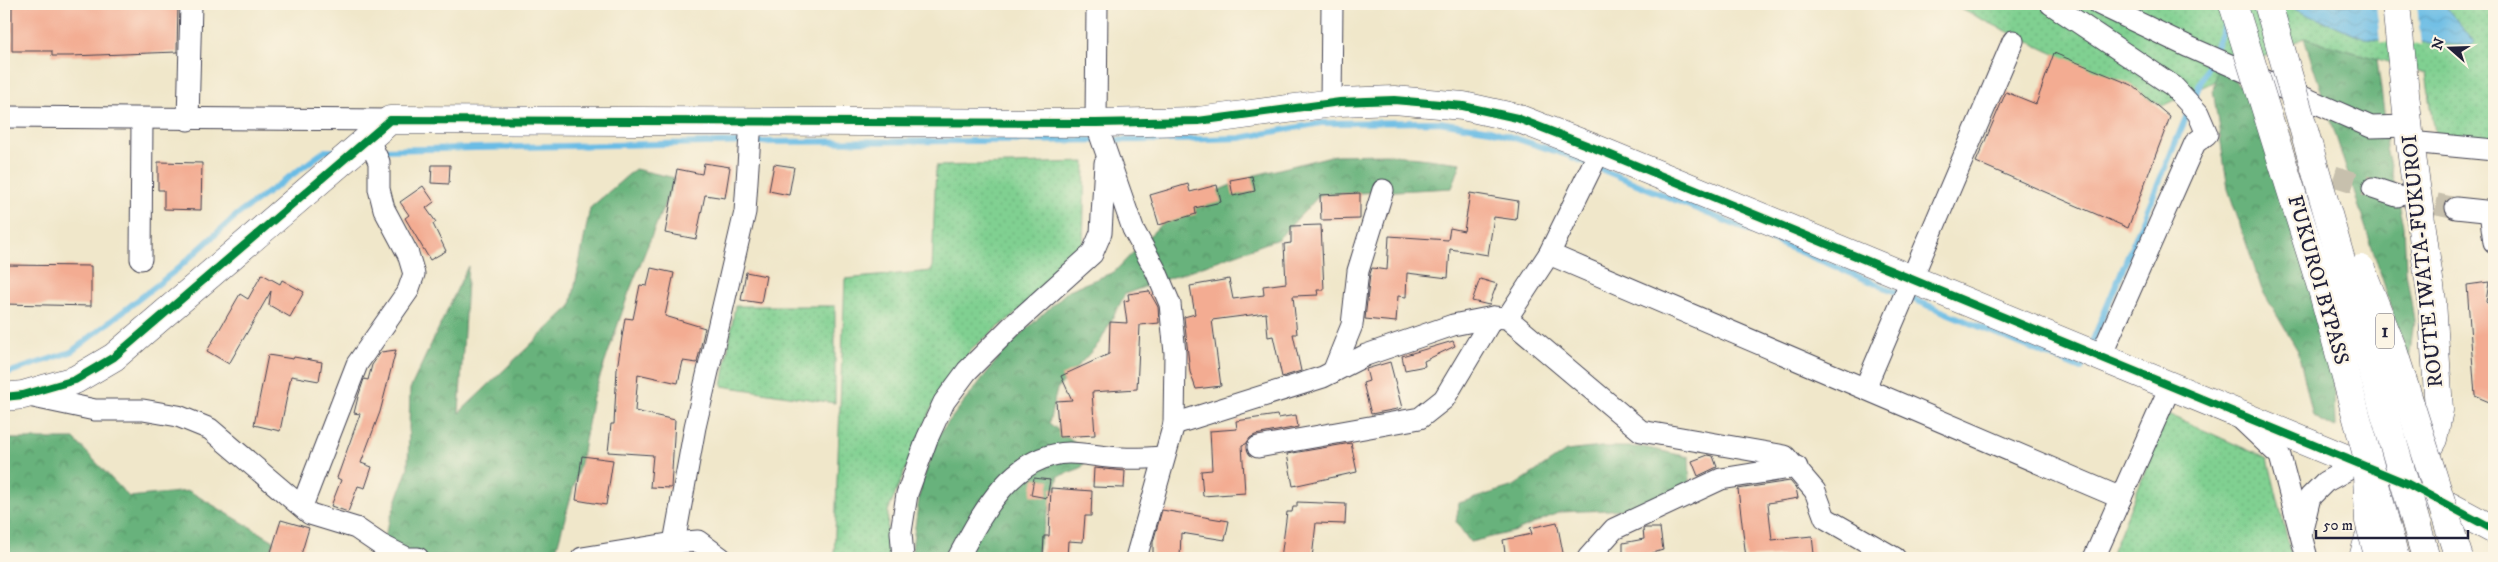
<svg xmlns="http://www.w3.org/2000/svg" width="2498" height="562" font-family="'IM FELL DW Pica',serif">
	<defs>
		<pattern id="grass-dots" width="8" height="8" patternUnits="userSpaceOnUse" patternTransform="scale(1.25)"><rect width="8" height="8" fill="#80d091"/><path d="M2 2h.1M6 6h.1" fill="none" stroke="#6eb27e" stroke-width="1.8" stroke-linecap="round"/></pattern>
		<pattern id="forest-crowns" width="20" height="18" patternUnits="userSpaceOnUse" patternTransform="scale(1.25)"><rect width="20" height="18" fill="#68b27b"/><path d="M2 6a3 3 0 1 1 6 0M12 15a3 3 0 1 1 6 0" fill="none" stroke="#559066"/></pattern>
		<pattern id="water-waves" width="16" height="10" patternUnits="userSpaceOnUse" patternTransform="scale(1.25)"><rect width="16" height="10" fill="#69bce5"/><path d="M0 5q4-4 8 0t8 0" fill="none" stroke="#5ba1c5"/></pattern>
	</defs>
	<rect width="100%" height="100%" fill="#fcf5e5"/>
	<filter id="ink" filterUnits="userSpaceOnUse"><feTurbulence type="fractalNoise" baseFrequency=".02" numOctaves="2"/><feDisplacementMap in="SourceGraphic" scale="10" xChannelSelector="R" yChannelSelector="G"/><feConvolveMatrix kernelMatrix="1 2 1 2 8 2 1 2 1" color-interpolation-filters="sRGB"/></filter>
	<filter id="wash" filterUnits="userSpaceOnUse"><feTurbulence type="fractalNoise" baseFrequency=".0096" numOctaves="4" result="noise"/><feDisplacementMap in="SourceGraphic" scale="20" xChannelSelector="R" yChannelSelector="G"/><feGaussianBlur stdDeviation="1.12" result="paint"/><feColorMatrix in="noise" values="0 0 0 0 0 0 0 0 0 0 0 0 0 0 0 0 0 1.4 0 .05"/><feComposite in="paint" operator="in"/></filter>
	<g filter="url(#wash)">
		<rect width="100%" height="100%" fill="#f0e7ca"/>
		<g fill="url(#grass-dots)" stroke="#517966">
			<polygon points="1950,4 2494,4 2494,144 2435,133 2426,73 2304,38 2163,106"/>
			<polygon points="1085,162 1083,251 1050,287 972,348 932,407 888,511 887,537 890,558 834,558 845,279 932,271 936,166"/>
			<polygon points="735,306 835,306 835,403 722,386"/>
			<polygon points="2168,414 2268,459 2292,558 2110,558"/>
		</g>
		<g fill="url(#forest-crowns)" stroke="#456a5b">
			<polygon points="2304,38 2377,59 2384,112 2386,148 2404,225 2406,271 2414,320 2409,361"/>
			<polygon points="2218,60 2244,91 2273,157 2333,351 2335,428 2313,416 2298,351 2262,290 2228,189 2213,90"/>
			<polygon points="1386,154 1461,163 1452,188 1320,195 1278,239 1125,294 1100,342 1057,389 1049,423 1090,455 1081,468 1059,476 1035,558 913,558 912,548 921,485 939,434 1007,347 1069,290 1114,272 1177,208 1252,176 1335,155"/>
			<polygon points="635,169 675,178 629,292 593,397 582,456 554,558 373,558 381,545 408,468 410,389 468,266 459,413 571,306 590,208"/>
			<polygon points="4,439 74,439 129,497 189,491 274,541 269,558 4,558"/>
			<polygon points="1601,447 1643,447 1689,457 1690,483 1658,508 1560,512 1517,531 1470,542 1456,522 1459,503 1514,486 1566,451"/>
		</g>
		<polygon fill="url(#water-waves)" stroke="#466f90" points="2281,4 2443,4 2475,42 2471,46 2365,38"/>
		<polygon fill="#f0e7ca" points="2376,4 2417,4 2421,45 2380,42"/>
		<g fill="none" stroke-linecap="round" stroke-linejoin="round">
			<g stroke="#69bce5" stroke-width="6">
				<polyline points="379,150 755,142 1177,140 1240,138 1321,123 1439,122 1490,130 1567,155 2081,369 2086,359"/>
				<polyline points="2090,347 2228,17"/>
				<polyline points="4,374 71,352 175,271 237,215 325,151 341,151"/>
			</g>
		</g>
		<g id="blocks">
			<g fill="#f3ac92">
				<polygon points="12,4 178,4 177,52 71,56 52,56 52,51 12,51"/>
				<polygon points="2054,53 2132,85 2170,117 2128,228 1976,162 2006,92 2036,104"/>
				<polygon points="158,162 202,163 201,210 164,209 164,190 158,190"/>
				<polygon points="704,163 730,167 725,198 705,195 696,239 665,233 677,169 702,174"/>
				<polygon points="774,164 794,167 789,195 769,191"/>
				<polygon points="432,165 450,165 449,184 431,183"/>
				<polygon points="1252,176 1255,191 1233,196 1230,180"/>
				<polygon points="1188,184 1190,192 1217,185 1221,202 1195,208 1196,214 1159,225 1150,195"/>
				<polygon points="423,186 434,202 426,208 436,222 433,224 446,251 430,260 405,218 409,215 400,202"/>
				<polygon points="1360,193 1360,219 1321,220 1320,195"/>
				<polygon points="1470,193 1518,201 1516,220 1494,217 1488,255 1450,249 1448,278 1407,273 1406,297 1398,296 1396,322 1365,319 1370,274 1372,268 1387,270 1389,236 1448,240 1450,228 1464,231"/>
				<polygon points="1321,225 1324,290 1317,290 1318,295 1293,296 1297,334 1293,334 1301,371 1282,377 1273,336 1268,337 1266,313 1212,320 1221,386 1196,389 1190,372 1184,317 1195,314 1190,286 1229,279 1233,299 1264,295 1263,286 1286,283 1284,244 1291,243 1291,226"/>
				<polygon points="4,265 91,266 91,306 4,304"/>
				<polygon points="651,268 674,273 665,316 705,328 697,363 683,361 678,383 638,374 635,411 675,420 671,488 650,487 653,455 608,452 611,424 614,424 617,369 625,318 633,319 640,285 647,286"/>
				<polygon points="746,272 766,276 761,303 741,300"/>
				<polygon points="262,274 280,284 282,280 304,292 290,317 269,305 271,291 229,364 207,351 240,294 248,299"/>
				<polygon points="1480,279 1497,284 1489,305 1472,301"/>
				<polygon points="2489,282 2486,302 2494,310 2494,404 2475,396 2467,285"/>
				<polygon points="1149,291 1158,307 1159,323 1140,325 1137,389 1092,392 1095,435 1059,437 1056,401 1072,400 1061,376 1109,354 1110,322 1127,323 1124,301 1129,300 1128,294"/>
				<polygon points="1453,341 1455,346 1424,361 1425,366 1405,370 1402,356"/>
				<polygon points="396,350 380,412 361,463 372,467 365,488 358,486 348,512 331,506 341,480 337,478 360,414 354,413 358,397 364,379 368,380 372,365 381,352"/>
				<polygon points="268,355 293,359 294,357 322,362 319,381 291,376 280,431 254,425"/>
				<polygon points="1390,362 1402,408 1371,414 1363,383 1369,381 1366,369"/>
				<polygon points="1277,415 1278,418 1296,415 1298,427 1255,435 1250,438 1246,444 1242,445 1245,493 1203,496 1201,471 1212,470 1210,431 1237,429 1236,421"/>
				<polygon points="1351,443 1357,472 1293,486 1287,454"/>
				<polygon points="1708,455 1713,456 1717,467 1698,476 1692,461"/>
				<polygon points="582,456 613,460 606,505 576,500"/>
				<polygon points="1094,468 1125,471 1124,488 1093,487"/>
				<polygon points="1034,478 1050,480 1047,498 1031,495"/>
				<polygon points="1790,481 1796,488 1798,498 1768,503 1772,540 1812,536 1814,554 1746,558 1738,489"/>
				<polygon points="1051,488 1092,491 1091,516 1085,516 1083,542 1068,541 1067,558 1043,556 1044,536 1049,536"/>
				<polygon points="1297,502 1346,504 1345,524 1316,523 1312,558 1281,558 1287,512 1292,512 1293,507 1297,507"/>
				<polygon points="1162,510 1229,521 1225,540 1181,533 1180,558 1153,558 1153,542"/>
				<polygon points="281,520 309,528 300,558 281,558 270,555"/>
				<polygon points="1557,522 1564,558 1506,558 1503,540 1532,534 1530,528"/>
				<polygon points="1645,528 1660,528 1663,550 1646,555 1646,558 1623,558 1623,543 1644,539 1643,529"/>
			</g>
		</g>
	</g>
	<g filter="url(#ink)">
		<use href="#blocks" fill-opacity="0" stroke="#414050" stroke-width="1"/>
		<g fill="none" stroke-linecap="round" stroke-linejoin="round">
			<g stroke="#c7c0ad" stroke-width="21" stroke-dasharray="21 11" stroke-linecap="butt">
				<polyline points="2273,157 2373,188"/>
				<polyline points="2405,197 2456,208"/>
			</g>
			<defs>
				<g id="street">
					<polyline points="1097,4 1096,123 1133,229 1156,271 1170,304 1175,353 1174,424 1136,558"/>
					<polyline points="2051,4 2173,86 2198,113 2207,134 2195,143 2100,358"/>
					<polyline points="2099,4 2189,47 2371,127 2408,126"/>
					<polyline points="1331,103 1332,4"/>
					<polyline points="4,117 390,120"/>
					<polyline points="188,120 191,4"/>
					<polyline points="2410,142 2494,150"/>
					<polyline points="2373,188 2397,196"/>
					<polyline points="2456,208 2494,212"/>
					<polyline points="2490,212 2494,242"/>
					<polyline points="1549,254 2121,498"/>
					<polyline points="141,259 142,119"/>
					<polyline points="1507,318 1549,254 1599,152"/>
					<polyline points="1333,372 1352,325 1358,271 1383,190"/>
					<polyline points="1865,388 2013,41"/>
					<polyline points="24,395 95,410 143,410 178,416 210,429 310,514 356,528 381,545 407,558 418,558"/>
					<polyline points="2241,419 2280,456 2307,558"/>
					<polyline points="1174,424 1323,377 1366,355 1453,325 1493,317 1507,318 1641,431 1785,456 1815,491 1825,518 1895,558"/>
					<polyline points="1258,447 1420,418 1444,399 1493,317"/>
					<polyline points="302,506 357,364 408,291 414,274 408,254 384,209 379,189 379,162 368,138"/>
					<polyline points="2302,530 2310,497 2325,482 2358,464"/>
					<polyline points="674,543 695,427 745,212 751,120"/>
					<polyline points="582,558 674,543 698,541 721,558"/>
					<polyline points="903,558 901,532 907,494 927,439 944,402 967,371 1012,326 1092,254 1101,233 1105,163"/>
					<path d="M958 558C981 515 1012 454 1069 453 1086 453 1104 458 1122 458 1136 459 1150 458 1164 457"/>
					<polyline points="1588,558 1614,529 1721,479 1797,467"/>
					<polyline points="2094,558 2170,387"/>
				</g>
				<g id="secondary">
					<polyline points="4,397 23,395 75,380 114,357 390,120 1096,123 1198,121 1340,102 1394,100 1463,106 1517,118 1594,148 2408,484 2494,530"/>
					<polyline points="2363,558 2370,534 2398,495 2408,484 2433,439 2439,410 2432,301 2410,142 2396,4"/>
				</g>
			</defs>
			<use href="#street" stroke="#414050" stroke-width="23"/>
			<use href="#secondary" stroke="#414050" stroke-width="29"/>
			<use href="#street" stroke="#fff" stroke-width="21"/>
			<use href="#secondary" stroke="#fff" stroke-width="28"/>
			<defs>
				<polyline id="secondary-bridge" points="2367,476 2369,521 2379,558"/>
				<g id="highway-bridge">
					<polyline points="2233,4 2323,293 2395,558"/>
					<polyline points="2268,4 2426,558"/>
					<polyline points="2361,269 2393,350 2459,558"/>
				</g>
			</defs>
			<use href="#secondary-bridge" stroke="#414050" stroke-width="29" stroke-linecap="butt"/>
			<use href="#highway-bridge" stroke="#414050" stroke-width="29" stroke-linecap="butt"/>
			<use href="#secondary-bridge" stroke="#fff" stroke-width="28"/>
			<use href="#highway-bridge" stroke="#fff" stroke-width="28"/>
			<defs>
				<polyline id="cycleway" points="4,397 23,395 75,380 114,357 390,120 1096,123 1198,121 1340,102 1394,100 1463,106 1517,118 1594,148 2408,484 2494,530"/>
			</defs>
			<use href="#cycleway" stroke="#fcf5e5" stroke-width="11"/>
			<use href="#cycleway" stroke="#00873e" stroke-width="8"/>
		</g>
	</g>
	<g text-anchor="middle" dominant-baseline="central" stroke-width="4.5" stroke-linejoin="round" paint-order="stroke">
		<rect fill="#fcf5e5" stroke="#63616e" stroke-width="1" x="2376" y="313.5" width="18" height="35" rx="4"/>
		<g font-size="20" font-weight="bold" fill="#22223b">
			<text x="2385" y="331">1</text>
		</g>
		<g font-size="21" fill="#22223b" stroke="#fcf5e5">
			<text transform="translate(2423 261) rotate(-96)">ROUTE IWATA-FUKUROI</text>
			<text transform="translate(2318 280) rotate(74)">FUKUROI BYPASS</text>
		</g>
	</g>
	<rect width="2498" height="562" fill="none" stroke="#fcf5e5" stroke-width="20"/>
	<g transform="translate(2450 48) rotate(290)" stroke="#fcf5e5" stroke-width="4" paint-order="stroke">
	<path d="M0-4L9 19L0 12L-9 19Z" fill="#22223b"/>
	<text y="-8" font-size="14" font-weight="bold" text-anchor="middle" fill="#22223b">N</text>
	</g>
	<path d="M2316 530v8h152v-8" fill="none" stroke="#22223b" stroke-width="2.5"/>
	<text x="2323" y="530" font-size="15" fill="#22223b" stroke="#fcf5e5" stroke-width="4" paint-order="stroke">50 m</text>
</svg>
